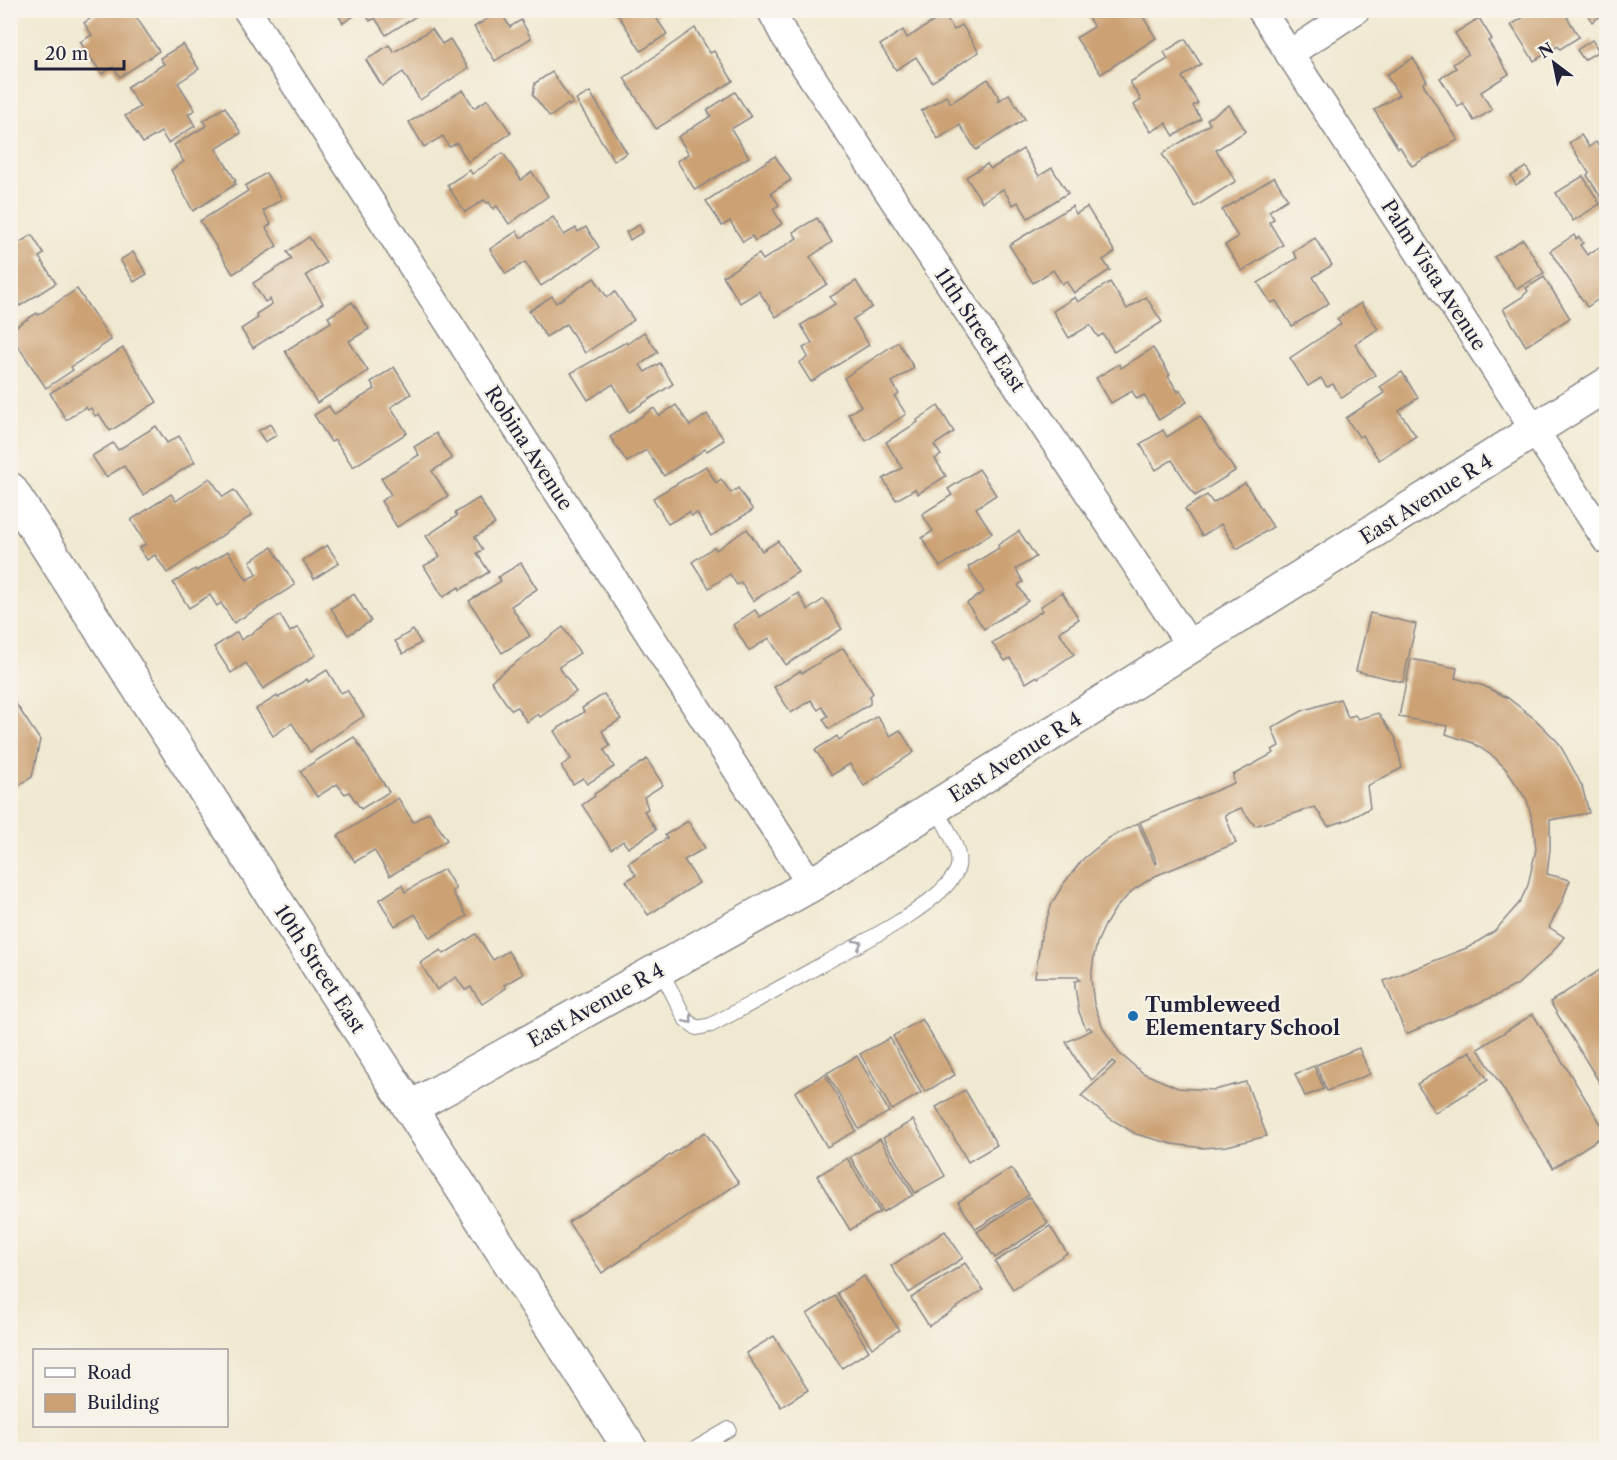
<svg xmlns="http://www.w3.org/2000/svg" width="1617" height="1460" font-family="'Libre Caslon Text',serif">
	<rect width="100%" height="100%" fill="#f7f3e8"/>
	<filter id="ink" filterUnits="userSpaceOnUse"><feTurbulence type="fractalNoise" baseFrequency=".0167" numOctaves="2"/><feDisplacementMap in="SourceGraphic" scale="12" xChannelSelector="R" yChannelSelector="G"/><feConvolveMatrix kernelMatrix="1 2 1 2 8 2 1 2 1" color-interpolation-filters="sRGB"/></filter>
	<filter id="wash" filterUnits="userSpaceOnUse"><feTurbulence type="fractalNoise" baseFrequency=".008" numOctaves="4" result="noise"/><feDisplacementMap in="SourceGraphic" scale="24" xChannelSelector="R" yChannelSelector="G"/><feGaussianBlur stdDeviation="1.35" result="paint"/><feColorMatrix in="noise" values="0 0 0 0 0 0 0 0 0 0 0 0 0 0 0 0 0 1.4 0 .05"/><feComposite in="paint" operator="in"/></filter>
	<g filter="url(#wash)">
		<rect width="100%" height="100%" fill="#f0e9d2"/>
		<g id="blocks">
			<g fill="#cca274">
				<polygon points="103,10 146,10 136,17 159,51 120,77 113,67 102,74 80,42 92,35 84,23"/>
				<polygon points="335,10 363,10 343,23"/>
				<polygon points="363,10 422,10 423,12 386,35 375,18 370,21"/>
				<polygon points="615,10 664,10 655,16 667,34 641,51"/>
				<polygon points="1097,10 1139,10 1156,38 1101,74 1076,38 1094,27 1087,16"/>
				<polygon points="1535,10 1563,10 1579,37 1560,49 1558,46 1534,61 1511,25"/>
				<polygon points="1585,10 1606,10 1606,12 1592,22"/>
				<polygon points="500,11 510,27 521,20 531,38 495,61 474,27"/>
				<polygon points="944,15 954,30 962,25 979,52 932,82 916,57 896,70 880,45 903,30 907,38"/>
				<polygon points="1479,18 1492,39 1488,41 1509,74 1481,92 1492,110 1474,121 1463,103 1458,107 1440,78 1456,68 1453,64 1468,54 1455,33"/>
				<polygon points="695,28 710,53 714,51 733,81 656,129 624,78"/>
				<polygon points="432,29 442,44 450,39 468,68 420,100 403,72 382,86 366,60 389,45 394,52"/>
				<polygon points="1185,39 1201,64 1182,77 1198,103 1193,106 1201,119 1174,136 1166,123 1151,132 1134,105 1141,100 1130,82 1168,59 1164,52"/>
				<polygon points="1592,40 1599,51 1584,60 1577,50"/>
				<polygon points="183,44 199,69 178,83 195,110 188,114 195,126 168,143 161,132 143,143 125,116 140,107 127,87 164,64 160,58"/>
				<polygon points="1413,58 1427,81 1423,84 1458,140 1412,166 1400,147 1398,148 1374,110 1399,95 1386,75"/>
				<polygon points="552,72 573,103 569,106 568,104 550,117 533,95 535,83"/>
				<polygon points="988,79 1000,99 997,102 1009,94 1025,119 976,150 960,125 938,139 921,111 946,96 951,103"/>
				<polygon points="463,90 474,108 488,99 511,133 468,162 457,143 449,147 443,136 424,147 409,122"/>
				<polygon points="590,92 627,153 614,161 576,100"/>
				<polygon points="735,92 751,117 731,129 749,157 695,190 677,161 689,154 678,137 711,116 707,110"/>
				<polygon points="1229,105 1246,131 1216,150 1236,181 1195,207 1162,154 1210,124 1207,119"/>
				<polygon points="225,107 241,133 216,149 236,181 234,182 236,184 193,211 171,170 184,162 174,145 206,126 203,121"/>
				<polygon points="1581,135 1589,147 1596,142 1606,159 1606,199 1603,201 1587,175 1589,173 1569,143"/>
				<polygon points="1023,149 1039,176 1052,168 1068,193 1028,218 1018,202 1013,205 1003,189 982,202 966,177 987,164 991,169"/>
				<polygon points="503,153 521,180 532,172 548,196 509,224 497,206 493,209 489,202 487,203 484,200 465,212 447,185 470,170 472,174"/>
				<polygon points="775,156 791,180 771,193 779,205 773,209 782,224 755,241 752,236 743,242 730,221 722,226 706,201"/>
				<polygon points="1526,167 1531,175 1516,185 1511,176"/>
				<polygon points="266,173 282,199 263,211 271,224 266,228 277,246 233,274 200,221 248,191 245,186"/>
				<polygon points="1583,176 1600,204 1573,221 1556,193"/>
				<polygon points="1274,177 1288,199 1269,211 1274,219 1269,222 1283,245 1242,271 1225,245 1238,237 1222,210"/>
				<polygon points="1072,206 1076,214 1087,207 1115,252 1103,260 1110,270 1074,293 1066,281 1062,284 1053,270 1033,283 1009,245"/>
				<polygon points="553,217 564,235 576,228 578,232 586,227 599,247 592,253 541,286 525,262 506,274 490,249 517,231 521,238"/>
				<polygon points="817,218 832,242 810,257 827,284 776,317 759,291 740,303 723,276 759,254 763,260 797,238 793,232"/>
				<polygon points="639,225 643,232 630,240 626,232"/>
				<polygon points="32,235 44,254 39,257 56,283 20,306 10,290 10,248"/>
				<polygon points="1574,235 1576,239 1579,237 1583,243 1580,245 1587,255 1606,243 1606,294 1587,307 1550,251"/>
				<polygon points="309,237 326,263 306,275 323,303 253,348 241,329 258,318 256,314 272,304 270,299 265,302 253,283 292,259 287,252"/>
				<polygon points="1315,238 1332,265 1313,277 1329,303 1292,326 1276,301 1271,303 1258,283 1297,258 1293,252"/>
				<polygon points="1523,239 1544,273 1517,289 1494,257"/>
				<polygon points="133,252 147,274 134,282 120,260"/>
				<polygon points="1544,277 1570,318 1526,346 1503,309 1522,297 1528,291 1526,288"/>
				<polygon points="594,278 607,297 615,292 634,320 585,353 566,324 546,337 529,311 552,296 556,303"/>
				<polygon points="856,281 872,307 853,319 869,345 811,382 799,363 808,357 803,348 812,343 801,325 835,304 830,297"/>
				<polygon points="1110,282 1127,309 1146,297 1162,322 1114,352 1103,334 1098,337 1090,325 1069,338 1053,311 1075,297 1078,302"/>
				<polygon points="77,289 111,340 71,367 73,370 46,388 10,334 10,330 37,313 38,315"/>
				<polygon points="352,302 369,329 349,341 368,371 317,403 285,351 331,322 328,317"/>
				<polygon points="1361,303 1378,329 1355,344 1375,375 1342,398 1333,384 1327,387 1321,378 1308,386 1290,358 1341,324 1337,319"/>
				<polygon points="644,332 658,352 640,365 645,372 660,363 673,384 630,412 613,384 588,400 571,373 626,342 627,344"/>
				<polygon points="898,342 914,368 892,382 899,394 895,397 906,414 866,441 848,414 861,406 844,378"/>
				<polygon points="123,348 157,402 110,431 99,414 95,416 91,408 88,410 86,407 66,420 50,393"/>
				<polygon points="1153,348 1170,375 1168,376 1178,392 1180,390 1187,402 1159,420 1144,395 1137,399 1132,391 1111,403 1096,378 1119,364 1121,368"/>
				<polygon points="394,367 411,394 391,407 407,433 353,467 335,440 331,442 314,415 329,406 334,414 336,413 375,389 371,382"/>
				<polygon points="1402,372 1418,398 1399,411 1416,436 1379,460 1362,435 1359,437 1346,418 1384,393 1380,387"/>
				<polygon points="676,405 690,426 707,414 724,440 707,451 705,449 664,476 646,450 627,462 610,437 654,408 659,416"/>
				<polygon points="938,406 954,432 934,445 941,455 935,459 946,476 918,494 915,489 896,500 883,479 902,468 886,442 918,422 917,420"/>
				<polygon points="1200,416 1235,471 1195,496 1172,460 1156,470 1140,444 1163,430 1167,437"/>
				<polygon points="270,424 277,435 265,442 258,431"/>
				<polygon points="156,426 167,443 179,436 195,462 143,495 124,466 106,477 92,456 113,443 118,450"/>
				<polygon points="436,433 452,459 432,471 448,496 397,527 381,501 391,495 381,478 419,455 414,447"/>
				<polygon points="706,466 716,483 721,479 731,493 738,488 753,510 711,536 697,513 692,516 689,512 668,524 653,498"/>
				<polygon points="979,469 996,495 976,508 992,533 940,567 922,538 933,531 922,514 952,495 948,489"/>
				<polygon points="210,478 223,497 234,490 252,515 167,573 155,555 147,560 139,548 146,544 131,520 171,494 176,501"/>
				<polygon points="1245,483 1273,527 1237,549 1221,524 1202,536 1185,509 1207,495 1213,503"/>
				<polygon points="479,498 495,524 475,537 483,550 477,553 489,572 460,590 459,587 443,597 424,566 440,557 426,536 457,516 455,513"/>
				<polygon points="747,529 762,551 778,541 798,572 753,601 741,582 737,585 730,574 709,588 692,562 714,547 716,550"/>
				<polygon points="1019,531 1036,557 1016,569 1023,582 1018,585 1028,601 984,629 967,603 984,592 968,567 999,548 998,545"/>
				<polygon points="327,545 339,563 314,579 303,560"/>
				<polygon points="272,547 295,585 234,623 221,603 217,606 210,595 189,608 173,583 195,569 196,571 228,551 247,580 257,574 250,561"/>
				<polygon points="521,563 537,589 511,606 530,636 502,653 469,601 501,581 498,577"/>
				<polygon points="1062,592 1079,619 1059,632 1074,654 1038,678 1037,676 1026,683 1010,658 1005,661 992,643 1042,611 1040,607"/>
				<polygon points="798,593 808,610 824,599 842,629 786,665 769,638 749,651 733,625 755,610 760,617"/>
				<polygon points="354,594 371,621 348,635 331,608"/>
				<polygon points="1370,613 1416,624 1403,682 1356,671"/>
				<polygon points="280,615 290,632 298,627 316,655 263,689 246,663 231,673 214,647 237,632 241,640"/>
				<polygon points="563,627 580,653 559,667 576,692 540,717 538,714 527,722 517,707 512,710 506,703 491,681"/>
				<polygon points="413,630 421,643 403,654 395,641"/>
				<polygon points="843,648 873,693 870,696 870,704 829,729 823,719 828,716 822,707 818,710 811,700 791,713 774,687 800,671 802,673"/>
				<polygon points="1411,659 1457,668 1455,678 1484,686 1508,698 1536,720 1558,742 1565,754 1582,786 1589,813 1550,820 1550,849 1547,874 1570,880 1562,902 1549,927 1564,937 1551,954 1517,985 1497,995 1406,1034 1384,981 1469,947 1495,931 1520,902 1528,885 1536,849 1533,823 1527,800 1505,768 1494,757 1473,743 1446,734 1448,726 1399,717"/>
				<polygon points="327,670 341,693 347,690 364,716 310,752 292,723 273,736 256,709 277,696 278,698 307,679 308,682"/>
				<polygon points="604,694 621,719 602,731 610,746 604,750 614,767 587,784 583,778 573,784 561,766 571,759 554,731 584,712 582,708"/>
				<polygon points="10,695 40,740 32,777 10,791 10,758 16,755 10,746"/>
				<polygon points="1340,699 1348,717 1355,715 1358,719 1378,713 1395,737 1402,768 1367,786 1370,808 1350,819 1328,826 1315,807 1255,826 1241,808 1225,815 1236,843 1155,876 1133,890 1115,909 1105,925 1097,943 1094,956 1091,979 1094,1004 1103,1028 1119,1053 1143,1073 1178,1088 1214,1090 1246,1082 1267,1136 1227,1146 1203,1148 1172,1144 1136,1134 1111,1119 1081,1096 1115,1064 1113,1061 1092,1080 1079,1064 1066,1042 1092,1030 1089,1027 1086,1029 1079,1012 1075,987 1075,981 1080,980 1078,977 1035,977 1041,937 1052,903 1064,883 1083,859 1109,838 1138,823 1155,864 1157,863 1140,822 1234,783 1233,775 1274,753 1272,750 1279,746 1272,728 1302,711"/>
				<polygon points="877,716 890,736 900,730 914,752 864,786 850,764 832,775 815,750 837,736 839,740"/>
				<polygon points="354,737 389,792 361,809 349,792 345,794 337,784 317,797 300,771"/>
				<polygon points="647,759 663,785 644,797 648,809 644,811 656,830 628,848 623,841 611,849 582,805 595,796 594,794"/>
				<polygon points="398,798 413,822 429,812 447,840 390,876 374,850 355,862 338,836"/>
				<polygon points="688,821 705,848 684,860 699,883 648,915 626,881 636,875 628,863 667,838 665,835"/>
				<polygon points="444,869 456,889 452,891 467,916 430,938 415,914 395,926 379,900 402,885 405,892"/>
				<polygon points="476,934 493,960 508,951 523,974 504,985 506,988 482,1004 471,987 465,990 456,977 437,990 420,963 441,950 444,954"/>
				<polygon points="1606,966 1606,1093 1550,1002"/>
				<polygon points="1533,1014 1606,1132 1606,1134 1553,1168 1478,1049"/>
				<polygon points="922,1019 955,1075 925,1092 893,1036"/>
				<polygon points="890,1038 921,1093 892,1110 860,1054"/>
				<polygon points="1359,1048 1370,1074 1327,1091 1316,1065"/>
				<polygon points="1470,1051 1488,1080 1435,1113 1417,1084"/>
				<polygon points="857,1056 889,1112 859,1129 827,1073"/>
				<polygon points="1314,1066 1324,1089 1305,1096 1295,1074"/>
				<polygon points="825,1074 856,1131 827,1147 795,1092"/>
				<polygon points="965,1090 997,1145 968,1162 936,1107"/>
				<polygon points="913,1120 945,1176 915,1193 883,1138"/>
				<polygon points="705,1132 739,1183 602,1273 568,1222"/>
				<polygon points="880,1139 913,1195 883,1212 850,1157"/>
				<polygon points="847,1158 880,1212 850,1230 817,1176"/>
				<polygon points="1011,1168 1029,1195 976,1229 958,1202"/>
				<polygon points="1030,1197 1048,1223 995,1258 977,1232"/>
				<polygon points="1050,1226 1067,1253 1013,1289 995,1262"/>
				<polygon points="945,1231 963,1258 909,1293 891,1266"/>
				<polygon points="965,1263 983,1290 929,1326 911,1298"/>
				<polygon points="864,1276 899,1330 872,1348 837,1293"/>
				<polygon points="835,1296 869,1351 842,1368 807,1314"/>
				<polygon points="774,1336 808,1390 781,1407 746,1353"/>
			</g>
		</g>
	</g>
	<g filter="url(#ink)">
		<use href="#blocks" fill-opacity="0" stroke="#898686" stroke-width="1.5"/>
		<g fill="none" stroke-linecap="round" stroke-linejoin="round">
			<defs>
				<g id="service">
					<path d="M660 969 686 1020 697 1028 711 1025C747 1006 783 986 819 966 853 947 942 905 957 870 964 852 944 823 935 807"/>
					<polyline points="693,1450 729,1429"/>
				</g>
				<g id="minor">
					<polyline points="247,10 811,885"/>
					<polyline points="771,10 784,35 1191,647"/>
					<polyline points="1261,10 1606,540"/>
					<polyline points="1289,54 1356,10"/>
				</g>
				<polyline id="tertiary" points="410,1108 811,885 1606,385"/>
				<polyline id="secondary" points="10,489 631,1450"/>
			</defs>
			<use href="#service" stroke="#898686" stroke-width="16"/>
			<use href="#minor" stroke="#898686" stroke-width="30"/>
			<use href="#tertiary" stroke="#898686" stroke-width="36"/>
			<use href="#secondary" stroke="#898686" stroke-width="36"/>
			<use href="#service" stroke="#fff" stroke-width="14"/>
			<use href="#minor" stroke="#fff" stroke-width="27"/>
			<use href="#tertiary" stroke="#fff" stroke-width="33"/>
			<use href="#secondary" stroke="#fff" stroke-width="33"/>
		</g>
		<defs><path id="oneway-chevron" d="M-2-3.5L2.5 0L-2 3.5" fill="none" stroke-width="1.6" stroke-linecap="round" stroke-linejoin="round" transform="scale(1.5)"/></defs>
		<g stroke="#9c9ca7">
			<use href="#oneway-chevron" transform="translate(858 944) rotate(-29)"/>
			<use href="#oneway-chevron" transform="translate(689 1020) rotate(49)"/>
		</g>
	</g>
	<circle fill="#1f6fb2" stroke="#f7f3e8" stroke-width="2" cx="1133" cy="1016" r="6"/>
	<g text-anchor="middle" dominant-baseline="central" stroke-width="4.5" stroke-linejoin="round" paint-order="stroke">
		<g font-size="20" fill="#22223b" stroke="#f7f3e8">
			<text transform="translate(1434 275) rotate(57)">Palm Vista Avenue</text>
			<text transform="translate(980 330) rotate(56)">11th Street East</text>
			<text transform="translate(529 448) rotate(57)">Robina Avenue</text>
			<text transform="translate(1426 499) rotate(-32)">East Avenue R 4</text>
			<text transform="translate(1015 757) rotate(-32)">East Avenue R 4</text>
			<text transform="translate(320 969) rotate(57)">10th Street East</text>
			<text transform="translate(596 1005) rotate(-29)">East Avenue R 4</text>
		</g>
		<g font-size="20" font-weight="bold" fill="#22223b" stroke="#f7f3e8" text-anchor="start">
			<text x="1145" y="1005">Tumbleweed<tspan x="1145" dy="23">Elementary School</tspan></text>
		</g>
	</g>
	<rect width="1617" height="1460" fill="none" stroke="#f7f3e8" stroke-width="36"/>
	<rect x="33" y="1349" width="195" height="78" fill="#f7f3e8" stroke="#a29fa3" stroke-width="1.5"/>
	<rect x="45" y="1368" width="30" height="9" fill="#ffffff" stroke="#a29fa3" stroke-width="1.5"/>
	<text x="87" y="1379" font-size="18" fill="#22223b">Road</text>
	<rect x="45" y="1394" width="30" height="18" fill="#cca274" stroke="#a29fa3" stroke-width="1.5"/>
	<text x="87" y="1409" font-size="18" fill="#22223b">Building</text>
	<g transform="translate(1554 63) rotate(328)" stroke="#f7f3e8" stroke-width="4.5" paint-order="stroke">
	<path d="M0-4.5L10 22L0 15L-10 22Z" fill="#22223b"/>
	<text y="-9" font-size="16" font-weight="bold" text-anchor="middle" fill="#22223b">N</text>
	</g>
	<path d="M36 60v9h88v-9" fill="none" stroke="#22223b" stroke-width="3"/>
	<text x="45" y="60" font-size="18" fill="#22223b" stroke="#f7f3e8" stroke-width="4.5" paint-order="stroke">20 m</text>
</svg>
